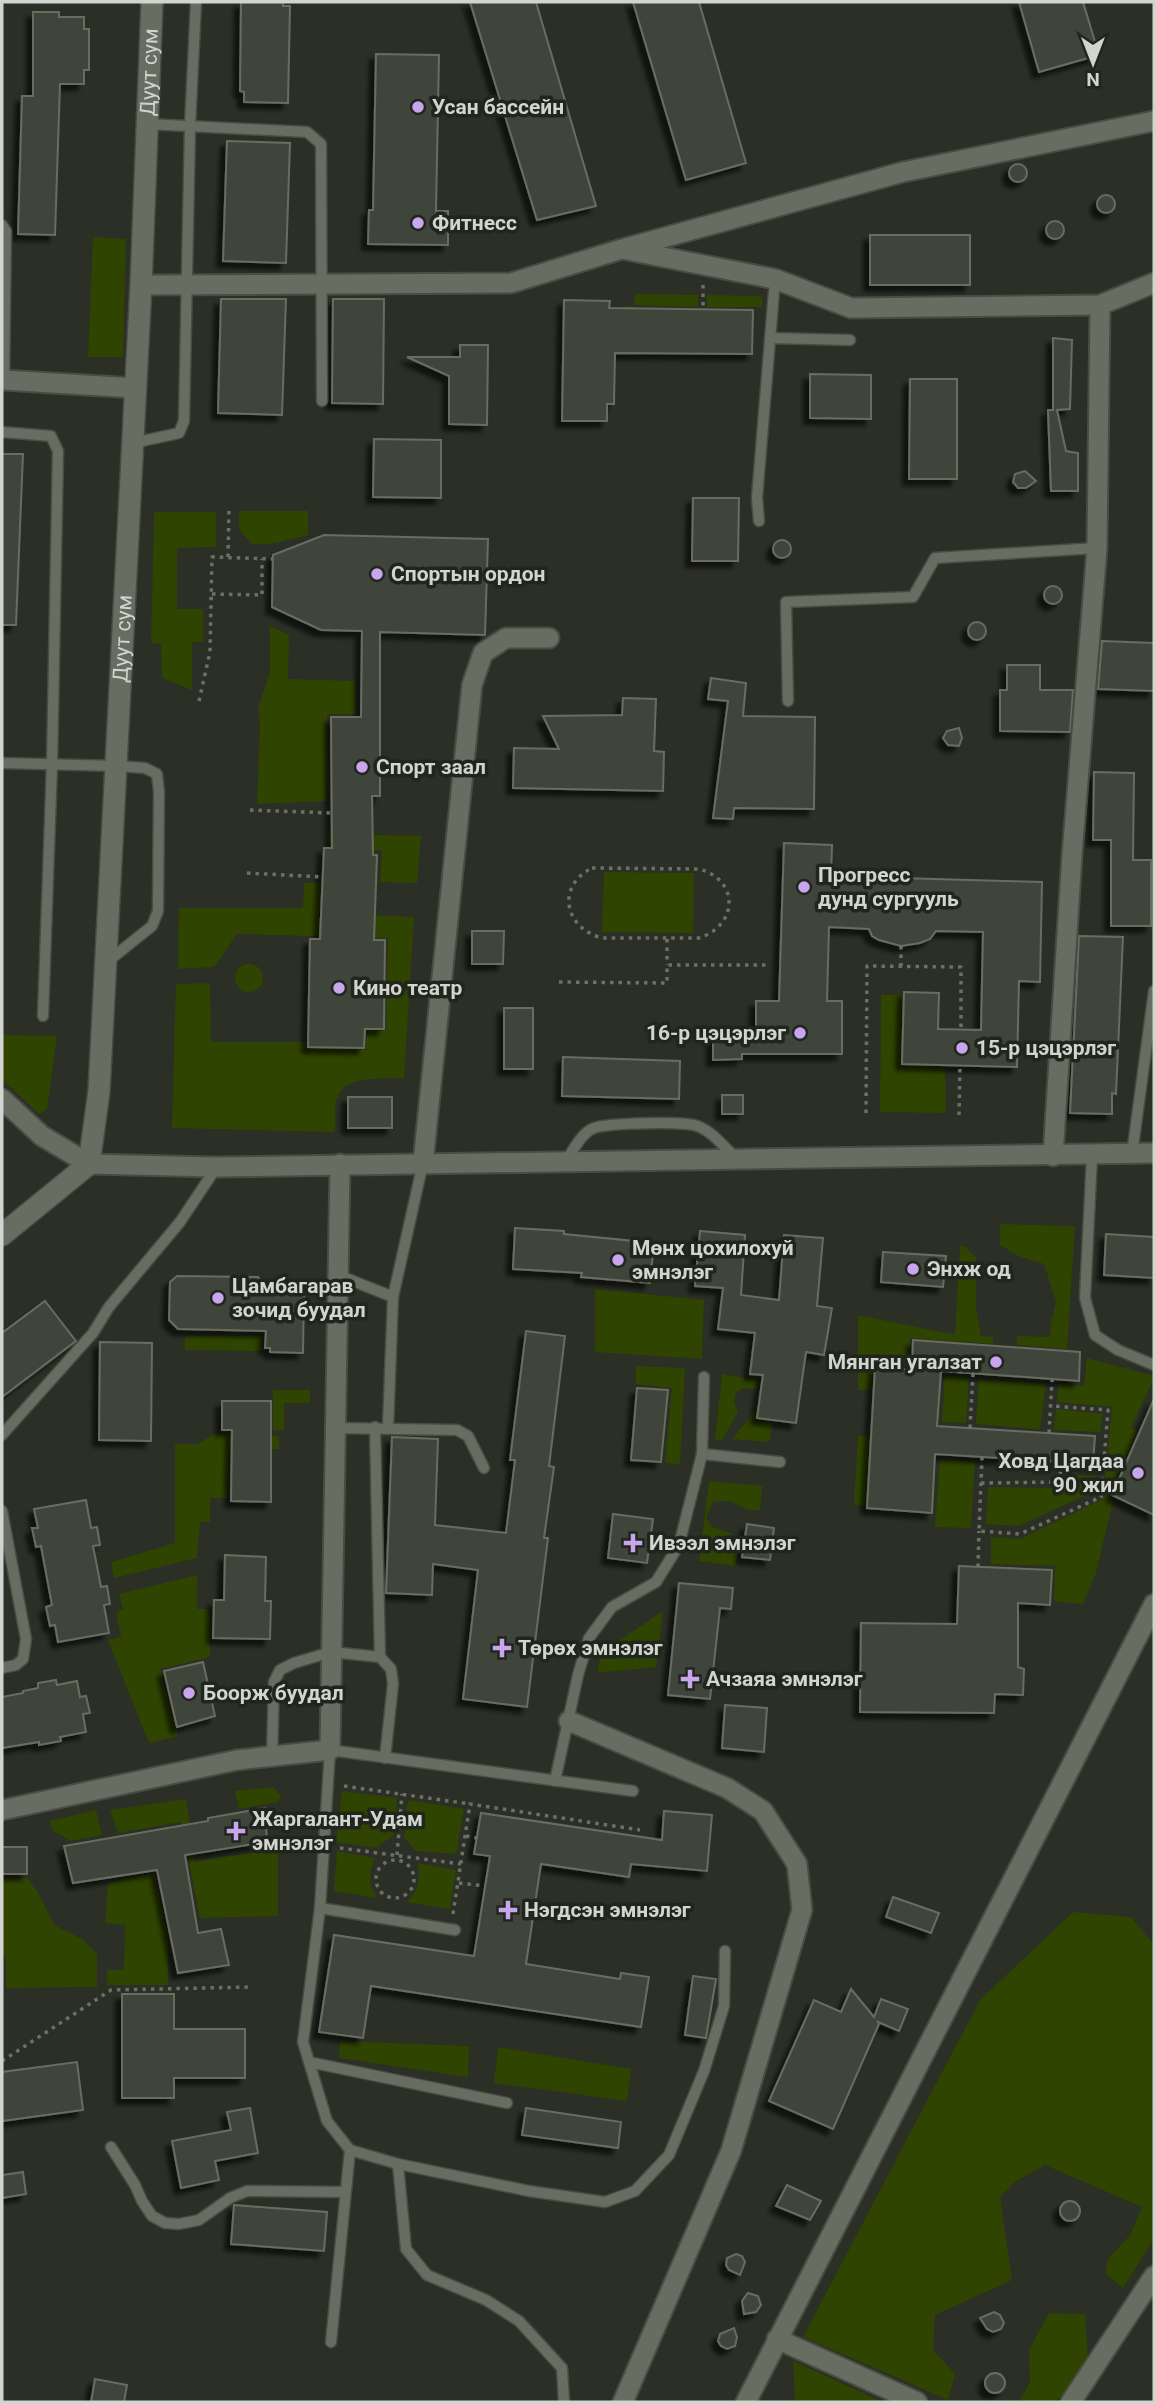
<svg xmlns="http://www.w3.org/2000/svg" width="1156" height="2404" font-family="Roboto,sans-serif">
	<defs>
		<filter id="shadow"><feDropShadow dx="-6" dy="6" stdDeviation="2" flood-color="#0009"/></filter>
	</defs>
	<rect width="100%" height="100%" fill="#2b2f25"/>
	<g fill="#2f4400">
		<polygon points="93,237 126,239 123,357 88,357"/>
		<polygon points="635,294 698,295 698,307 634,305"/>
		<polygon points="707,295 759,296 762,298 762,307 707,307"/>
		<polygon points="239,511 308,511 308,535 276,543 253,545 239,530"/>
		<polygon points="154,512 216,512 216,547 177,548 177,609 203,609 203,642 192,642 192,690 162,678 161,644 151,643"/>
		<polygon points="270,626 289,635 288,679 355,681 355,714 327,714 326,801 257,804 260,721 258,709 270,672"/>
		<polygon points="328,834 421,836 417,883 380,882 382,850 353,850 353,845 328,845"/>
		<polygon points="604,872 694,873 693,933 602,932"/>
		<path d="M304 883H321L319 917 348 918 349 914 414 917 404 1078C384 1079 345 1074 337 1098 334 1108 336 1122 335 1132L172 1128 176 984 210 983 211 1042H306V1048L366 1050 367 1031H386L388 938 237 934 214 967 178 969 179 908H303Z"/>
		<circle cx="249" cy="978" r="14"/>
		<polygon points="881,995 902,995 901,1066 945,1068 946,1113 880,1112"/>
		<polygon points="2,1035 57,1036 47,1109 39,1114 2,1079"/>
		<polygon points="1000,1224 1075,1226 1067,1349 1017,1345 1017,1336 1050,1337 1051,1322 1056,1302 1044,1264 1018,1256 1000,1245"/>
		<polygon points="960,1246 966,1247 976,1258 976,1309 981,1336 993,1337 993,1344 910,1338 909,1367 873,1365 871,1390 858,1390 858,1315 955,1335"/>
		<polygon points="595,1289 704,1300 702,1359 595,1352"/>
		<polygon points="185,1336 263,1336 262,1351 185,1350"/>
		<polygon points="1087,1358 1154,1376 1154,1378 1131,1428 1137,1432 1108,1497 1113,1501 1096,1573 1083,1604 1054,1601 1055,1566 991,1564 991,1537 1020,1539 1103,1499 1112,1407 1057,1402 1058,1384 1084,1386"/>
		<polygon points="636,1366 685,1368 680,1465 665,1463 672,1388 636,1384"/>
		<polygon points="722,1374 757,1380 756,1389 742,1388 736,1393 734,1402 738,1412 722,1440 715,1440"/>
		<polygon points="945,1376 969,1377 966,1423 942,1422"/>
		<polygon points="979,1379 1046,1384 1040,1429 976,1424"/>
		<polygon points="273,1390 310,1390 310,1403 284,1403 284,1430 273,1430"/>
		<polygon points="1056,1409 1103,1414 1100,1432 1054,1430"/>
		<polygon points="754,1412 755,1421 773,1423 769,1442 732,1439"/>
		<polygon points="215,1434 279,1436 279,1449 229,1449 227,1498 210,1498 210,1522 200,1522 197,1558 114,1578 111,1562 175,1543 175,1444 197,1444"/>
		<polygon points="858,1436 869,1436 865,1506 854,1505"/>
		<polygon points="940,1459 975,1462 971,1528 935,1527"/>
		<polygon points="1064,1475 1096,1476 1095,1491 1019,1526 986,1524 988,1487 1061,1488"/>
		<polygon points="709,1481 762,1486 760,1510 748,1510 729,1501 713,1502 706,1517 712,1527 731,1533 729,1548 738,1551 735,1566 699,1561"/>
		<polygon points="197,1575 197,1609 210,1609 210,1657 160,1669 178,1736 149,1743 108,1640 121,1637 116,1612 123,1609 119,1594"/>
		<polygon points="663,1611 656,1667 597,1673 601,1653"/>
		<polygon points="273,1787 281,1796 278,1802 239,1809 235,1791"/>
		<polygon points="342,1791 397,1798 394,1835 376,1848 336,1842"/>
		<polygon points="186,1799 195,1861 278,1849 278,1916 200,1918 181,1822 118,1833 110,1810"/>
		<polygon points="408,1800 464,1809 456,1854 416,1851 404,1837"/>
		<polygon points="96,1810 102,1835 71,1841 52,1830 50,1821"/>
		<path d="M337 1851 375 1858C369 1874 367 1884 378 1898L334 1891Z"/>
		<path d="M418 1863 456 1870 450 1909 407 1902C419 1890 420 1880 418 1863Z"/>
		<polygon points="155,1873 168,1941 168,1985 107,1985 107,1970 124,1970 125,1925 105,1923 108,1883"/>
		<polygon points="2,1878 27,1878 39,1894 54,1925 84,1940 97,1954 97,1987 6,1988 6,1955 2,1954"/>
		<polygon points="1073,1912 1131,1917 1154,1945 1154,2239 1123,2288 1105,2273 1108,2259 1131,2234 1142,2207 1045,2165 1016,2181 1000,2197 1012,2280 935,2315 933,2350 955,2374 948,2400 803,2337 980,2000"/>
		<polygon points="340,2041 469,2046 468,2077 339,2058"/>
		<polygon points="498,2047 631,2069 627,2101 494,2083"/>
		<polygon points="1049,2313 1085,2314 1088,2357 1069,2388 1055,2402 1019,2402 1030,2382 1029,2350"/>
		<polygon points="793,2361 883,2402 795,2402"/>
	</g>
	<g fill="#41453a" stroke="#686d61" stroke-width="2" filter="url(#shadow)">
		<polygon points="241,2 283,2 283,6 290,6 288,103 244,102 244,92 240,91"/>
		<polygon points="470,2 536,2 596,206 537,220"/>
		<polygon points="633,2 699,2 746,163 686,180"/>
		<polygon points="1019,2 1083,2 1099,55 1039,72"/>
		<polygon points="33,12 59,12 59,17 84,17 84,29 89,29 89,70 84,70 84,84 60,84 55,235 18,234 22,96 33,96"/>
		<polygon points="376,54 439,55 436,211 448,211 448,245 368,244 369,210 373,210"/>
		<polygon points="227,141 290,143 286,263 223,261"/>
		<circle cx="1018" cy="173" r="9"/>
		<circle cx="1106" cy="204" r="9"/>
		<circle cx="1055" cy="230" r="9"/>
		<rect x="870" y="235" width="100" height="50"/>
		<polygon points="221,299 286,299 282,415 218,413"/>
		<polygon points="333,299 384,299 383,404 332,403"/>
		<polygon points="564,300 610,301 609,308 753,310 752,354 615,353 614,404 607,404 607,421 562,421"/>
		<polygon points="1053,338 1072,340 1070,409 1057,410 1066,451 1078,453 1078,491 1051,491 1048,410 1053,410"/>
		<polygon points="460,345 488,345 487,425 449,424 449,376 407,357 460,357"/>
		<polygon points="810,374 871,375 871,419 810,418"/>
		<polygon points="910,379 957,379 957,479 909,479"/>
		<polygon points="374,439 441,440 441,498 373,497"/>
		<polygon points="2,454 23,454 16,625 2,625"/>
		<polygon points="1025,471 1036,481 1026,488 1018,488 1013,482 1015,474"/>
		<polygon points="693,498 739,498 738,561 692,561"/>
		<polygon points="324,535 488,539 485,635 380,632 380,796 372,796 373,855 377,855 374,940 385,940 384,1029 365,1029 364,1048 308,1047 310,939 320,939 324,848 332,848 331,717 361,717 362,631 321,630 272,607 273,555"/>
		<circle cx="782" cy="549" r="9"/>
		<circle cx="1053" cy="595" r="9"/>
		<circle cx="977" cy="631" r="9"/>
		<polygon points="1102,641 1154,643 1154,691 1098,689"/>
		<polygon points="1007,665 1040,665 1040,690 1073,690 1070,732 1000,731 1000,690 1007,690"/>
		<polygon points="711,678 746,683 743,716 815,717 814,809 734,808 733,819 713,818 728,701 708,699"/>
		<polygon points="623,698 656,699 654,751 664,752 663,791 513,788 514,748 559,749 543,716 622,715"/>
		<polygon points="959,728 962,738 959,746 948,745 943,738 947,731"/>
		<polygon points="1094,772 1134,773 1133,860 1151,860 1151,926 1111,926 1111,840 1093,840"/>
		<polygon points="784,843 832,845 831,876 1042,882 1040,982 1019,981 1017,1067 902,1064 904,992 939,993 938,1029 981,1030 983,932 936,931 930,939 920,943 901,946 879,940 872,936 869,929 829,927 827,1001 842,1001 842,1054 742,1054 742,1059 713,1060 713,1032 756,1031 756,1001 779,1001"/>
		<polygon points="472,931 504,931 503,964 472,964"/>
		<polygon points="1079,936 1123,937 1116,1094 1112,1093 1112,1114 1070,1113"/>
		<rect x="504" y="1008" width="29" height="61"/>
		<polygon points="563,1057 680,1061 679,1099 562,1096"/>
		<rect x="722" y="1095" width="21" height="19"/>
		<rect x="348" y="1097" width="44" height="31"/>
		<polygon points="515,1228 564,1231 564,1234 654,1243 650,1283 581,1277 582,1273 513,1269"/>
		<polygon points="700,1231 745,1235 741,1295 779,1300 784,1235 823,1238 817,1306 832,1308 824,1355 806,1352 796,1423 757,1418 763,1375 750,1374 755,1333 718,1329 723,1288 695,1286"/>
		<polygon points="1106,1234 1154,1237 1154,1278 1104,1275"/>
		<polygon points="883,1252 946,1256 943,1287 881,1282"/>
		<polygon points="177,1276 258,1277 265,1285 298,1286 304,1291 303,1353 270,1352 270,1348 265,1348 266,1331 178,1329 169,1320 170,1282"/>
		<polygon points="45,1301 76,1341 2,1397 2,1333"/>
		<polygon points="526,1331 565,1336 549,1466 554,1467 544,1538 548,1538 527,1707 463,1699 478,1570 433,1564 432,1595 386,1593 392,1437 438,1439 435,1525 506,1533 515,1460 510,1460"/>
		<polygon points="913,1340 1080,1352 1079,1381 941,1371 937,1426 1095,1436 1093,1464 935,1454 932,1513 867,1508 875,1367 912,1370"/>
		<polygon points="100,1342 152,1343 151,1441 99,1440"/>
		<polygon points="637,1388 668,1390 661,1462 631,1460"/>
		<polygon points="1154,1399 1154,1515 1112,1495"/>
		<polygon points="222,1401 271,1401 271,1502 231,1501 232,1430 222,1430"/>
		<polygon points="86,1500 91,1528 97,1527 100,1545 93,1546 101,1587 107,1586 110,1604 104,1605 109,1633 58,1642 55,1625 50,1626 46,1607 52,1605 41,1546 36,1547 32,1528 38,1528 34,1509"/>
		<polygon points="613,1514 653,1519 647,1563 608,1558"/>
		<polygon points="747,1524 774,1528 770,1560 742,1557"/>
		<polygon points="225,1555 266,1557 265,1601 271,1601 270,1639 213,1638 214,1600 224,1600"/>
		<polygon points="959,1566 1052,1570 1050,1605 1018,1603 1018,1667 1024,1669 1023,1695 995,1694 994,1713 860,1712 861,1623 957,1624"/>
		<polygon points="679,1583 733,1588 731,1609 720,1608 710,1699 668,1695"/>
		<polygon points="203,1662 215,1716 177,1727 164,1671"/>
		<polygon points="56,1680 57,1685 77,1681 80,1697 86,1696 90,1713 83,1714 86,1732 60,1737 61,1741 39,1745 39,1742 2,1748 2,1697 23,1693 23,1691 38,1688 38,1683"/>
		<polygon points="725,1705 767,1708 764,1752 722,1748"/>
		<polygon points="265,1808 267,1842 185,1855 198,1933 221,1929 229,1965 178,1973 157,1870 73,1883 64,1846 208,1821 208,1818"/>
		<polygon points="664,1811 712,1815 707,1871 631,1864 629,1877 541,1864 526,1964 620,1979 621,1973 649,1977 641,2027 371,1986 363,2038 319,2032 334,1935 474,1956 490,1856 474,1854 481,1813 662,1840"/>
		<rect x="2" y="1847" width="25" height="27"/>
		<polygon points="893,1897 939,1913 931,1933 886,1917"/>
		<polygon points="693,1976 716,1979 706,2038 685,2035"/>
		<polygon points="851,1989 874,2017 881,1999 908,2009 899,2031 878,2022 879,2024 833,2129 769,2101 814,2000 841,2012"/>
		<polygon points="122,1994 174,1994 174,2029 245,2029 245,2078 174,2078 174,2098 122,2098"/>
		<polygon points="77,2062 83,2110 2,2121 2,2072"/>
		<polygon points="250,2108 258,2153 215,2161 219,2180 181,2188 172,2141 231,2130 227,2112"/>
		<polygon points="526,2108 621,2122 618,2148 522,2135"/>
		<polygon points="23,2172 26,2194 2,2198 2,2175"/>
		<polygon points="787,2185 821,2201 810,2220 776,2206"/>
		<circle cx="1070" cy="2211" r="10"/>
		<polygon points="234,2205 327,2212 324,2251 231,2244"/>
		<polygon points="736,2254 742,2256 745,2262 740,2275 729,2270 726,2265 727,2258"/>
		<polygon points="748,2293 758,2296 761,2305 756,2312 744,2314 742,2301"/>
		<polygon points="994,2312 1000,2315 1004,2323 1001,2329 993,2332 987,2329 980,2318"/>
		<polygon points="734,2328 737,2337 735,2346 727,2349 721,2346 718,2341 720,2334"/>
		<circle cx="995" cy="2383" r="10"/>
		<polygon points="95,2379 127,2385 124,2402 91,2402"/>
	</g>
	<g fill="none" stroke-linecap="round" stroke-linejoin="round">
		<defs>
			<g id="service">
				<polyline points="147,124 307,132 321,144 322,401"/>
				<polyline points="2,225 6,231 4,380"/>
				<polyline points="770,338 850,340"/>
				<polyline points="2,432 51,436 58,451 52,764 43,1016"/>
				<polyline points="133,443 179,433 184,421 190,126 196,2"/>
				<polyline points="759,521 757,498 775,279"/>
				<polyline points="788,701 786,602 913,597 935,558 1097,548"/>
				<polyline points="2,763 117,766 145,768 157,774 159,792 158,911 152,926 107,962"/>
				<polyline points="1132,1154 1154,991"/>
				<polyline points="1092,1155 1085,1298 1095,1335 1118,1350 1154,1365"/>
				<path d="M566 1161C573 1151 581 1133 594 1128 608 1123 682 1121 697 1126 712 1131 723 1146 735 1157"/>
				<polyline points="338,1275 393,1297 388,1427"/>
				<polyline points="393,1297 423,1163"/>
				<polyline points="375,1427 380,1657"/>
				<polyline points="335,1428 457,1430 468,1436 484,1468"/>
				<polyline points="2,1435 93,1333 109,1307 180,1222 216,1168"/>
				<polyline points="702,1454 780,1462"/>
				<polyline points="2,1511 26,1639 23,1659 16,1665 2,1668"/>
				<polyline points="272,1756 274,1682 280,1670 294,1663 331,1652 380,1657 391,1669 393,1684 385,1758"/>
				<polyline points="555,1781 578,1675 589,1638 612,1607 656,1582 679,1545 702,1454 704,1377"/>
				<polyline points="320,1908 455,1930"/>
				<polyline points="309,2062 507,2103"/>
				<polyline points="111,2147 135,2185 142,2201 152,2216 165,2223 179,2224 199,2220 230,2198 247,2191 345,2192"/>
				<polyline points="398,2164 529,2191 605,2202 635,2191 669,2155 704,2071 724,2006 725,1951"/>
				<polyline points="331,2342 350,2150"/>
				<polyline points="564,2402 562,2368 519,2321 486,2300 427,2275 406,2249 398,2164 350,2150 327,2121 303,2042 320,1908 330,1750 633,1791"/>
			</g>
			<g id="minor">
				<polyline points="626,248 903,172 1154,121"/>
				<polyline points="141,285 511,283 622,249 775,279 851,308 1100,305 1154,283"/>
				<polyline points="2,380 136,388"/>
				<polyline points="2,1099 42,1136 89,1164 216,1167 1154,1153"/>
				<polyline points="1053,1156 1072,855 1097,548 1100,305"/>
				<polyline points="423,1163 472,685 483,653 506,638 549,638"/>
				<polyline points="569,1721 727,1788 763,1811 797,1864 802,1910 731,2151 623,2402"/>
				<polyline points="2,1810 237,1760 330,1750 340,1164"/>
				<polyline points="777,2339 917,2402"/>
				<polyline points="746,2402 1154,1604"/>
				<polyline points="1071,2402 1154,2276"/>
			</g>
			<g id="secondary">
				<path id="s1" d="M2 1235 89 1164 99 1091 141 285 152 2"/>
			</g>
		</defs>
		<use href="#service" stroke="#484c44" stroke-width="13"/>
		<use href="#minor" stroke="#484c44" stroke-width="23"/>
		<use href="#secondary" stroke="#484c44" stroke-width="24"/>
		<g stroke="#6c7068" stroke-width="3.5" stroke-dasharray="3.5 5" stroke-linecap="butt">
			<polyline points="703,285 703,309"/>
			<polyline points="228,557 229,507"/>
			<polyline points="212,594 262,595 262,559"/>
			<polyline points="199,701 210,652 212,557 273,559"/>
			<polyline points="250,810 331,813"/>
			<path d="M592 868 699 869C740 880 738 926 699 938H602C564 928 556 886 592 868Z"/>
			<polyline points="247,873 323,877"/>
			<polyline points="667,939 667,965"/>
			<polyline points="901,946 901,967"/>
			<polyline points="559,982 667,983 667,965 769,965"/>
			<polyline points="866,1113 867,966 961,967 961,1030"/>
			<polyline points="959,1115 960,1065"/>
			<polyline points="970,1428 973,1374"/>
			<polyline points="1049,1433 1052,1380"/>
			<polyline points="982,1457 979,1531 1020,1534 1101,1497 1108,1410 1051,1406"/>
			<polyline points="981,1483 1059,1482 1062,1462"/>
			<polyline points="978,1567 979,1531"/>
			<polyline points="344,1786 470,1804"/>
			<polyline points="466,1836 477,1838"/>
			<polyline points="340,1848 461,1864"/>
			<polyline points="397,1855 402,1794"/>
			<circle cx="395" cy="1879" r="19"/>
			<polyline points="459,1883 485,1886"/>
			<polyline points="453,1914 470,1804 640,1830"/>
			<polyline points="2,2061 111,1990 251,1987"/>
		</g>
		<use href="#service" stroke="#686d61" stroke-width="10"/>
		<use href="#minor" stroke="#686d61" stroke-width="19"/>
		<use href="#secondary" stroke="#686d61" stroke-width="21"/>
	</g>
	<g fill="#c9a5ee" stroke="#21261c" stroke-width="2.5">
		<circle cx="418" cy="107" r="7"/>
		<circle cx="418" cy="223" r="7"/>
		<circle cx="377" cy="574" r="7"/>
		<circle cx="362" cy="767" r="7"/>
		<circle cx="804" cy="887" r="7"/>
		<circle cx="339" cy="988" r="7"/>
		<circle cx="800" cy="1033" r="7"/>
		<circle cx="962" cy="1048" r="7"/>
		<circle cx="618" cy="1260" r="7"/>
		<circle cx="913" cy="1269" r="7"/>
		<circle cx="218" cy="1298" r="7"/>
		<circle cx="996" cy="1362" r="7"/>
		<circle cx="1138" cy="1473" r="7"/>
		<path d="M629.5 1532.5h7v7h7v7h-7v7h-7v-7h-7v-7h7z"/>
		<path d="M498.5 1637.5h7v7h7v7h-7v7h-7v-7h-7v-7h7z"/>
		<path d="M686.5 1668.5h7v7h7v7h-7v7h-7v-7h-7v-7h7z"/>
		<circle cx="189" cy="1693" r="7"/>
		<path d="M232.5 1820.5h7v7h7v7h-7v7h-7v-7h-7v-7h7z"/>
		<path d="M504.5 1899.5h7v7h7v7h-7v7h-7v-7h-7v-7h7z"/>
	</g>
	<g text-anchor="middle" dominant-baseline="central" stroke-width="7" stroke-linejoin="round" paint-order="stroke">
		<g font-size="21" fill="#d2d5cf" stroke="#21261c">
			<text stroke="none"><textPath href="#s1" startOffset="1206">Дуут сум</textPath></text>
			<text stroke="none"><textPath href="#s1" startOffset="639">Дуут сум</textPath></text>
		</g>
		<g font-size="21" font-weight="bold" fill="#d2d5cf" stroke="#21261c" text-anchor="start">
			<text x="432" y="107">Усан бассейн</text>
			<text x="432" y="223">Фитнесс</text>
			<text x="391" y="574">Спортын ордон</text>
			<text x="376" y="767">Спорт заал</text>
			<text x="818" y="875">Прогресс<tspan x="818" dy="24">дунд сургууль</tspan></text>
			<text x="353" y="988">Кино театр</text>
			<text x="786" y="1033" text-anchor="end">16-р цэцэрлэг</text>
			<text x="976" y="1048">15-р цэцэрлэг</text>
			<text x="632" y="1248">Мөнх цохилохуй<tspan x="632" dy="24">эмнэлэг</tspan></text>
			<text x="927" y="1269">Энхж од</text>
			<text x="232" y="1286">Цамбагарав<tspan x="232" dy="24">зочид буудал</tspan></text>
			<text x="982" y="1362" text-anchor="end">Мянган угалзат</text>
			<text x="1124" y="1461" text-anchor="end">Ховд Цагдаа<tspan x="1124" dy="24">90 жил</tspan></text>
			<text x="649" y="1543">Ивээл эмнэлэг</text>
			<text x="518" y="1648">Төрөх эмнэлэг</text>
			<text x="706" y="1679">Ачзаяа эмнэлэг</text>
			<text x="203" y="1693">Боорж буудал</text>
			<text x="252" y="1819">Жаргалант-Удам<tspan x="252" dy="24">эмнэлэг</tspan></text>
			<text x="524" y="1910">Нэгдсэн эмнэлэг</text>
		</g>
	</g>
	<rect width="1156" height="2404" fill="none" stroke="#d2d5cf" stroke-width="7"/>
	<g transform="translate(1093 63) rotate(180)" stroke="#21261c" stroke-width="5" paint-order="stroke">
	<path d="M0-5L12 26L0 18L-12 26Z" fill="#d2d5cf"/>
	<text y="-10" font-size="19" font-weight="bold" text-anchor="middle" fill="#d2d5cf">N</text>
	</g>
</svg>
